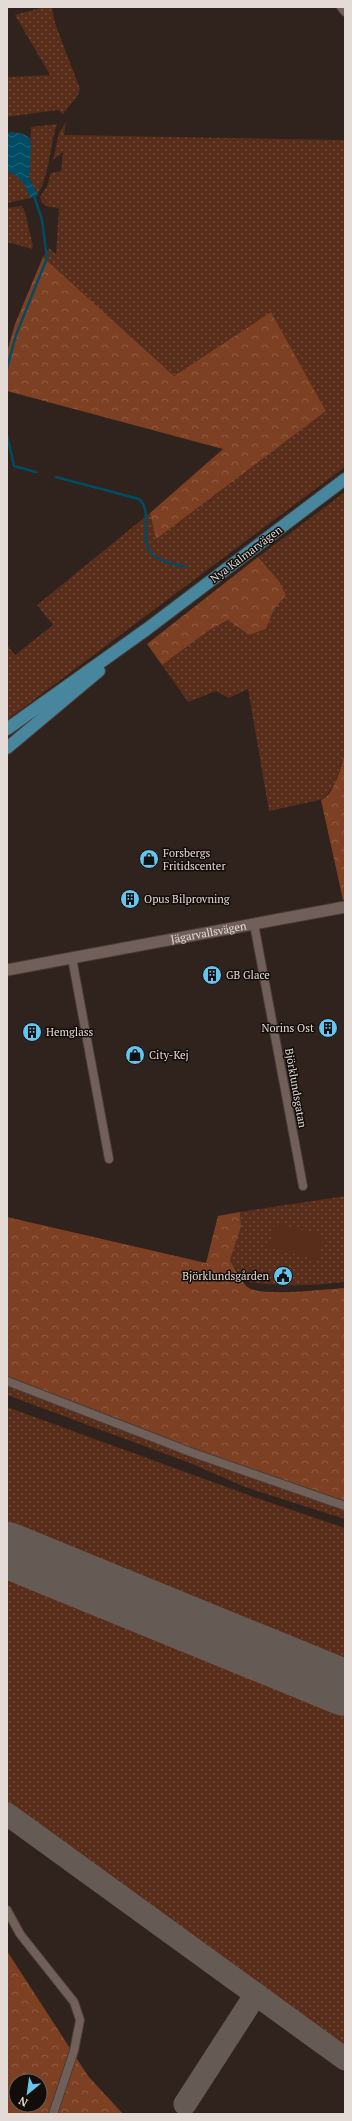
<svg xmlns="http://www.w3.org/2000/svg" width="352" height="2121" font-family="'PT Serif',serif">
	<defs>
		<pattern id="green-dots" width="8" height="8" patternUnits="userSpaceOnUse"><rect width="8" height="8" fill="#582d1a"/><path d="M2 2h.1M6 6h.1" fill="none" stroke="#704b3b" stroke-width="1.8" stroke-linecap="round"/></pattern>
		<pattern id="forest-crowns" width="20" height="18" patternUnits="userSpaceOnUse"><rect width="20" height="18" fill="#7e4023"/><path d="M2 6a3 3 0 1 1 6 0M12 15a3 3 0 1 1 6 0" fill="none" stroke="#905b42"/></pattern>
		<pattern id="water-waves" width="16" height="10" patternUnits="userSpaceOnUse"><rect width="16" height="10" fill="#004c65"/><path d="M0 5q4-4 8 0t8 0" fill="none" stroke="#25657a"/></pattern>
	</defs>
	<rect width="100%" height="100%" fill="#30221c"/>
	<g fill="url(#green-dots)">
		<polygon points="44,7 52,7 55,23 80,89 78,95 63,114 58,110 7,117 7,77 50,75 15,15"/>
		<path d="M66 122 64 135 345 140V467L7 720V645L15 655 53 625 37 605 150 513 156 538 326 411 271 312 174 376 43 257 49 248 56 254 59 208C49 207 43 208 40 197L47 186 51 173 61 171 63 152 53 160 59 133Z"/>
		<path d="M57 124C51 140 48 184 37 194L29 178 31 127Z"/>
		<path d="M7 172C21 175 25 186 31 198L7 203Z"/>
		<polygon points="21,206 24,209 33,245 32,249 7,242 7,208"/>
		<polygon points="345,492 345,754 335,784 324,799 269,811 248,689 229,698 216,691 188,702 162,665 208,631 228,620 249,635 266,629 274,609 279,581 258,557"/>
		<path d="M345 1196V1282C309 1286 280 1287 244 1281L230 1260 241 1227 240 1212Z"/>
		<polygon points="7,1386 345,1509 345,1519 245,1487 190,1463 7,1395"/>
		<polygon points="7,1407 257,1498 345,1528 345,1660 7,1522"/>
		<polygon points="7,1577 345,1715 345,2049 7,1804"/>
	</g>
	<g fill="url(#forest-crowns)" fill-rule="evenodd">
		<polygon points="43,257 174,376 271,312 326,411 156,539 150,513 223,449 7,391 7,352 15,324"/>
		<polygon points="258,557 279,581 286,595 274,609 266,629 249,635 228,620 208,631 162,665 147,644"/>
		<path d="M345 754V900H343L321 800C334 796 341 766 345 754Z"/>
		<path d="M240 1212 241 1227 230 1260C234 1267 243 1285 249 1288 262 1297 327 1289 345 1288V1501L199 1451 7 1379V1217L206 1263 218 1216Z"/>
		<path d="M7 1951 88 2076 123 2114H7ZM16 2081H40V2105H16Z"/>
	</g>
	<polygon fill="#582d1a" points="275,1223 324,1236 317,1260 269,1247"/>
	<path fill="url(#water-waves)" d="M12 132 23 134 30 138 31 147 29 178 38 195 31 198C25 186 21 175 7 172V133Z"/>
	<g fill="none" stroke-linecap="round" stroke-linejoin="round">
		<g stroke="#004c65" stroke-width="2.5">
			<polyline points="7,368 16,335 47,258 42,220 34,196"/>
			<polyline points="7,435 14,466 36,472"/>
			<path d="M56 477 139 499C155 513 135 546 157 558 165 563 177 564 186 567"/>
		</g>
		<g stroke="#665a54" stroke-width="23">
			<polyline points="7,1814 345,2059"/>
			<polyline points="185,2104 256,1994"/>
		</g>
		<polyline stroke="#665a54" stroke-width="56" points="7,1550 345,1688"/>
		<defs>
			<g id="street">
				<polyline points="341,7 345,12"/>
				<polyline points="254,924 303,1186"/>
				<polyline points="72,958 109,1159"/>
				<polyline points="7,1381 193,1453 345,1506"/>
				<polyline points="7,1910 20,1934 74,2002 80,2020 74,2051 53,2114"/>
			</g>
			<g id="secondary">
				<path id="s1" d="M7 970 345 907"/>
			</g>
			<g id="primary">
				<polyline points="7,729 147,629 345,479"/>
				<polyline points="7,748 99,671"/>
			</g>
		</defs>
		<use href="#street" stroke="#493d38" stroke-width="10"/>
		<use href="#secondary" stroke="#493d38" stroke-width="13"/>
		<use href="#primary" stroke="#493d38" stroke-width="14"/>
		<use href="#street" stroke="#716059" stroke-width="8"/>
		<use href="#secondary" stroke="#716059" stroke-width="11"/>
		<use href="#primary" stroke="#47869d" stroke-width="12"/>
	</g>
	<defs>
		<symbol id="shop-disc" viewBox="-11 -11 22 22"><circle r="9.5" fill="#64c5ee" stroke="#130d0a"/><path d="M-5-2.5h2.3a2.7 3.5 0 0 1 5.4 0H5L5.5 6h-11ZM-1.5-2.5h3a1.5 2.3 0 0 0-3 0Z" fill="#111"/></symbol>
		<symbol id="building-disc" viewBox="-11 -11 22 22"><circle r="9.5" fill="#64c5ee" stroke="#130d0a"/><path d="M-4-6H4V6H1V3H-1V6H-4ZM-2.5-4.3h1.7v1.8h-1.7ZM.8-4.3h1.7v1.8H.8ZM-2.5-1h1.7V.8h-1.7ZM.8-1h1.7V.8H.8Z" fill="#111"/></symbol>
		<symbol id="civic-disc" viewBox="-11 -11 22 22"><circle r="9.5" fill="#64c5ee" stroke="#130d0a"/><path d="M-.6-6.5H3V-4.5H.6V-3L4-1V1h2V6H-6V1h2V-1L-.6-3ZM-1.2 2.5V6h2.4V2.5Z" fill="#111"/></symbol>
	</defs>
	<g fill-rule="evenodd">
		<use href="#shop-disc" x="138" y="848" width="22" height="22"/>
		<use href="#building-disc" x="119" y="888" width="22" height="22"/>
		<use href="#building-disc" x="201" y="964" width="22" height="22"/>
		<use href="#building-disc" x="317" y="1017" width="22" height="22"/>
		<use href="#building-disc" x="21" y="1021" width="22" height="22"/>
		<use href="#shop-disc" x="124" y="1044" width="22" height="22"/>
		<use href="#civic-disc" x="272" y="1265" width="22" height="22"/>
	</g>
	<g text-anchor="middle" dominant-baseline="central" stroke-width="3" stroke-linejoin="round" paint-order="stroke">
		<g font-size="11" fill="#e4dad6" stroke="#130d0a">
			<text transform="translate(246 554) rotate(-37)">Nya Kalmarvägen</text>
			<text stroke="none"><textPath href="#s1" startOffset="205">Jägarvallsvägen</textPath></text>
			<text transform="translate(296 1088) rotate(80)">Björklundsgatan</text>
		</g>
		<g font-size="11" fill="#e4dad6" stroke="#130d0a" text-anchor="start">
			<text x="163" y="853">Forsbergs<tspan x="163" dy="13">Fritidscenter</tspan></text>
			<text x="144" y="899">Opus Bilprovning</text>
			<text x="226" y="975">GB Glace</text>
			<text x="314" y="1028" text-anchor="end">Norins Ost</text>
			<text x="46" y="1032">Hemglass</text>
			<text x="149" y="1055">City-Kej</text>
			<text x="269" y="1276" text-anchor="end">Björklundsgården</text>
		</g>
	</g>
	<rect width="352" height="2121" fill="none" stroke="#e4dad6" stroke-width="16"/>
	<g transform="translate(28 2093) rotate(209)"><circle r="19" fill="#130d0a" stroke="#675f5c"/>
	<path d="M0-3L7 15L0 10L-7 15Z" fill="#64c5ee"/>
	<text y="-6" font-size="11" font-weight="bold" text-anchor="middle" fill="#e4dad6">N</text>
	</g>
</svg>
